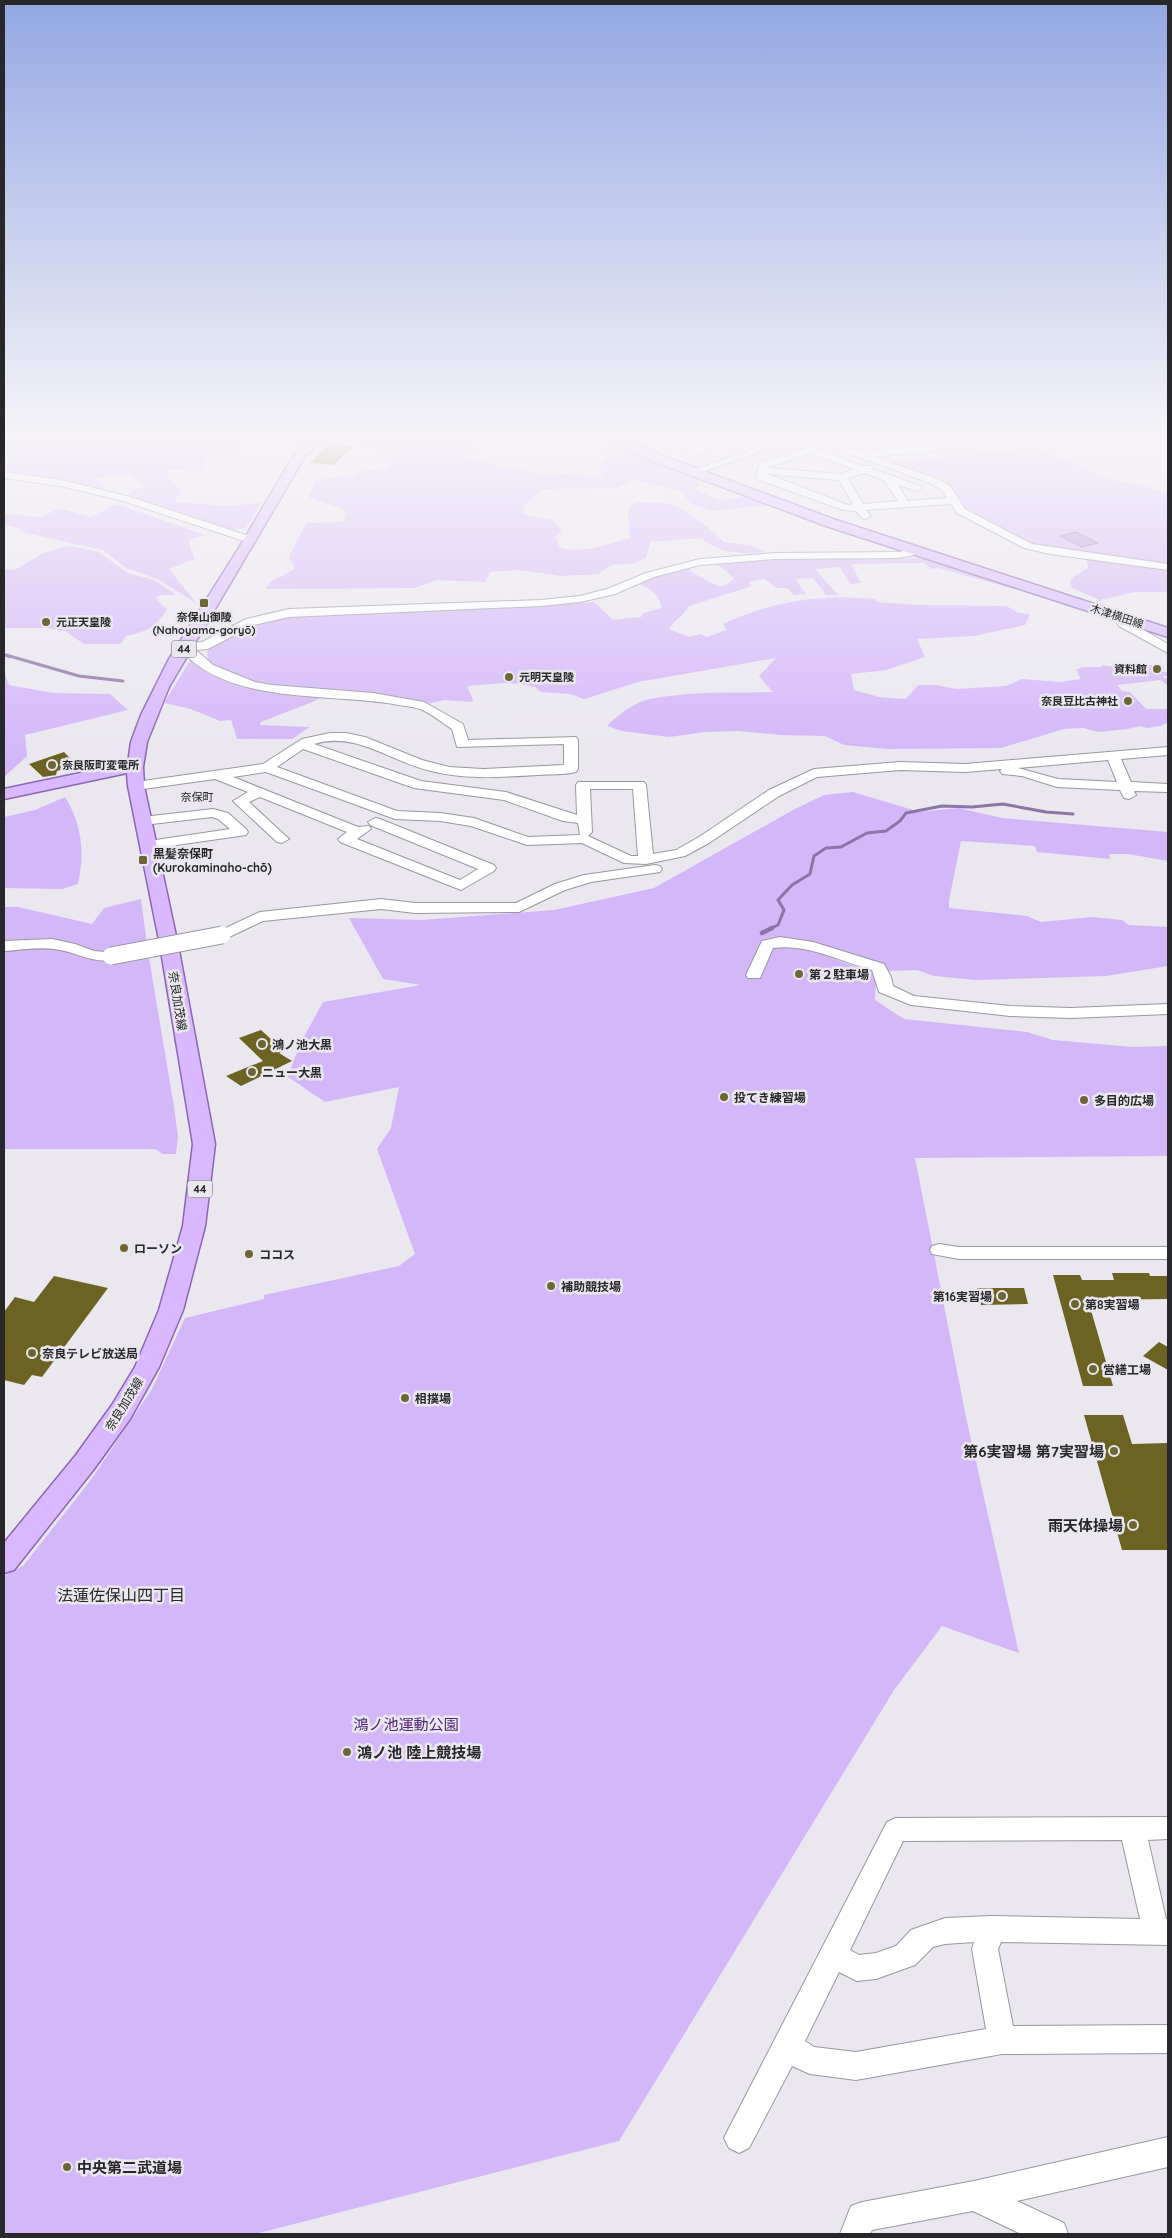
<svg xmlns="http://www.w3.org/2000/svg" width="1172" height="2238" font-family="Quicksand,'Noto Sans JP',sans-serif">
	<rect width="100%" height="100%" fill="#eae7ef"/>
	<g fill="#d4b7f9">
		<polygon points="4,439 242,439 235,454 208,456 202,471 168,470 168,477 181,490 174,502 226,506 261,503 246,528 233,530 127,495 131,492 131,490 146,487 129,475 96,478 103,486 101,488 4,473"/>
		<path d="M353 439H479L475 450 466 459 547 475 574 473 603 478 600 465 608 458 606 451 611 448 622 447 696 476 695 479 702 486 693 489 720 500 749 496 771 505 712 511 693 505 681 492 636 480 617 488 543 489 525 505 523 514 552 520 562 531 556 537 560 548C583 554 608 544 630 538L628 516 630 506 636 502 666 503 682 509 705 525 724 542 753 546 765 552C741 554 720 554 701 538L650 542 646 558 636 563 611 565 599 574 561 576 520 570 490 572 485 582 437 580 414 588 266 589 269 583 295 569 289 557 306 523 343 522 346 514 343 509 308 497 316 480C329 479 339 474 352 477L362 469 383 471 395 456 364 446Z"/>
		<polygon points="1020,444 1064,459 1108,479 1141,485 1168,494 1168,565 1092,553 1034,546 965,511 952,492 888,462 1021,450 1013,446"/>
		<polygon points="116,504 206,535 189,540 190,547 195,559 169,569 197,604 158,579 128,569 103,550 25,533 23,529 4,524 4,514 41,517 59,508 91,517"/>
		<path d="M68 546 97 551 128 573 154 580 176 595H161L155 598 167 609C155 628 148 631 126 636L121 644H84L65 631 47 628H4V569L14 570 44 553Z"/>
		<polygon points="1086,556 1168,570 1168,592 1135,592 1100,600 1072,588 1070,582 1073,577 1088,568"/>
		<path d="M769 558H915L927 560 1020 589 1018 590 939 568 932 569 924 563 851 564 861 583 850 584 840 567 815 569 838 595H826L813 578 795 579 806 594 794 595 787 588H777L764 579 748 582 752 586 689 606C684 615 674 620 669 629L689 637 700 634 707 637 727 630 723 624C773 601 820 594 875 599L877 602 919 605 1007 606 1018 613 1030 614 1025 625 974 636 917 639 925 657 886 670 851 674 854 690 879 697 906 699 918 685H936L956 689 1006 686 1022 679 1061 682 1081 679 1076 670 1082 667H1102L1101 665 1124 668V666L1158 665 1165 668 1147 671 1168 672V676H1162L1168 680V686L1161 680 1117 685 1122 691 1130 692 1146 709H1168V722L1161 726 1146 728 1141 726 1127 729 1098 732 1083 728 1064 729 1001 748 889 749 844 745 825 736 781 735 738 731 705 732 669 737 622 731 607 726C617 715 634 703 649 699 689 691 732 693 773 692L759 676 776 658 638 682 584 699 571 694 541 692 535 687 521 684 505 683 467 686 473 699 472 702 444 700 431 703 344 691 260 685 212 667 208 660 207 651 243 628 279 617 543 606 594 602 613 620 641 617 643 613 662 608C658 593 650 587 635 583L655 575 688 567 693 573 720 587 728 584 734 578 715 562Z"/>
		<polygon points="191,659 226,679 320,695 321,697 315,701 261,722 260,725 310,727 292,739 237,739 231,720 220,721 191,709 164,703"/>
		<polygon points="4,672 9,685 53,693 110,694 128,710 25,735 27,756 4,777"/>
		<polygon points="853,792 920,812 958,808 1002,818 1168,832 1168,861 1128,854 1109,854 1110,859 1037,852 1035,846 961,841 949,900 949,908 1027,916 1041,922 1092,917 1122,920 1129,925 1168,927 1168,966 1106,976 976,980 934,976 917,970 886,971 812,943 780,937 766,939 810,950 876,974 875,1000 904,1019 1027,1032 1053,1040 1133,1047 1168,1046 1168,1156 915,1158 966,1417 1019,1653 942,1626 894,1690 619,2141 255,2234 4,2234 4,1576 23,1566 90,1481 152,1389 185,1318 264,1299 264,1295 399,1266 415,1254 377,1149 391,1128 399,1087 325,1102 288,1077 299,1046 323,1002 421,985 383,979 349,918 422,920 554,910 654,888 793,810 824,795"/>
		<path d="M65 797C82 824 85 853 78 884L62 889 4 888V817L35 810Z"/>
		<polygon points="141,899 147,945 101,954 78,946 4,945 4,907 18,907 92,924 104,908"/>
		<polygon points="45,948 63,950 91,960 148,952 174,1107 178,1137 176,1154 163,1154 155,1149 4,1149 4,950"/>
	</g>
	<polygon fill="#b595dc" stroke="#8b74a7" points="1076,532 1098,543 1082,547 1060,536"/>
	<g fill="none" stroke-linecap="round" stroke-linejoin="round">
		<polyline stroke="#8b74a7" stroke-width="2.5" points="4,655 10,657"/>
		<g stroke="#8b74a7" stroke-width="3">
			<polyline points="6,655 79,676 123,681"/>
			<polyline points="769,929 778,925 784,910 778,900 792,885 810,874 814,856 826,848 841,847 867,833 886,831 900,821 906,813 942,806 972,807 1003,804 1046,812 1073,814"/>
		</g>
		<polyline stroke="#8b74a7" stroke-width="4.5" points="762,933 772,928"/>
	</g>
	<g fill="#6c6323">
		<polygon points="329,444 353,446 334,465 310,463"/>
		<polygon points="64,752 77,765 57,771 56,775 43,777 29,764"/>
		<polygon points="261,1030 284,1051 279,1053 292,1061 241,1086 226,1076 263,1061 239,1038"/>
		<polygon points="1112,1273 1149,1273 1150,1276 1168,1276 1168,1299 1088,1300 1113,1386 1083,1386 1053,1275 1080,1275 1082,1280 1114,1280"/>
		<polygon points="54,1276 108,1288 42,1377 32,1375 24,1385 4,1380 4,1312 15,1297 34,1302"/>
		<polygon points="977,1288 1024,1288 1028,1304 981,1305"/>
		<polygon points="1159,1342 1168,1347 1168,1370 1143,1356"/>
		<polygon points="1084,1415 1123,1415 1132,1444 1168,1443 1168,1550 1122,1550"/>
	</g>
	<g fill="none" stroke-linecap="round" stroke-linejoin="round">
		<defs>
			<g id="minor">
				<path d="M655 439C671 438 686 448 698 447 712 445 722 438 737 439L697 453Z"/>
				<polygon points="783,439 797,439 700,473 696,474 691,471"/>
				<path d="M809 439H822L864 453 878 449 958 443 951 439 973 441V445L967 448 874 457 938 479 950 486 965 509 1032 544 1168 564V570L1050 554 1024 548 957 513 951 504 866 510 871 516 866 519 862 518 856 511 843 510 757 479 756 477 760 463 810 447 864 466H872V469L921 486 922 488 917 491 898 485 908 501 947 498 942 490 930 483ZM810 453 854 469 841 474 768 468ZM864 473 884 480 898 501 863 504 848 478ZM767 474 839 480 853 504 848 505Z"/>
				<polygon points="1042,439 1055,439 1030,449 1025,446"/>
				<polygon points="1061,439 1085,439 1073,444"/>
				<polygon points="4,472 61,480 127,496 255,538 256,540 255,542 247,542 120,500 61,486 4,478"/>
				<path d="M915 549 921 552 919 554 898 558 775 559 700 565 654 577 615 594 580 602 541 606 289 617 254 625 208 649 196 650 213 665 255 682 272 685 373 693 424 702 463 724 468 740 576 737 578 740V769L576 772C564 775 550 774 538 775 502 777 465 780 431 771 391 762 356 731 314 744L421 781 506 792 577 815 576 785 578 782H644L646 785 653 854 676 850 699 837 769 790 814 769 900 762 965 764 1168 747V755L1121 759 1131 782 1168 784V792L1134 791 1136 795 1129 799 1124 798 1120 790 1057 787 1022 776 1002 774 1000 771 1002 769 965 772 900 770 817 777 779 796 709 843 685 856 646 864 624 863 582 843 527 845 471 826 440 821 395 819 266 772 233 777 358 827 369 826 371 829 357 839 460 880 478 869 370 825 368 822 375 818 380 819 494 865 496 868 494 871 461 890 340 842 338 839 347 832 260 797 249 802 289 839 282 843 277 842 233 801 248 792 215 779 136 790 129 786 136 782 263 764 302 739 330 733H346L365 737 422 760 449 767 483 769 564 765V744L457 747 452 729C442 723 431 713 420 709 411 706 402 706 393 704 329 693 223 705 179 647L185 643 202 642 246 619 289 609 541 600 580 596 607 589 646 573 700 559 775 553 898 552ZM303 749 414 788 504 800 563 821 578 823 580 835 528 837 474 818 440 813 397 811 277 767ZM1108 760 1117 782 1058 779 1018 768ZM590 789H633L638 856H631L588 836 592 832Z"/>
				<polygon points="1125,615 1129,616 1131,619 1130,622 1168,644 1168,653 1119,626 1117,623 1121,616"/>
				<polygon points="213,809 228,813 246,829 248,832 246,835 149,849 142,845 149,841 230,829 218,819 212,817 143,825 136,821 143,817"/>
				<polygon points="655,865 660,866 662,869 660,872 591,882 565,890 519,912 415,913 381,909 263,921 227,938 217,938 214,935 217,932 260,912 381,899 415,903 516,903 555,884 584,875"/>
				<path d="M780 937 813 942 884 964 891 977 893 986 914 996 1010 1006 1071 1008 1168 1004V1014L1071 1018 1010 1016 911 1005 879 992 872 970C840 961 807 943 773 948L760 978H748L746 975 762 941Z"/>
				<path d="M52 939 75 944 94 951 117 953 119 956 117 959C94 965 77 952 55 949 39 947 20 950 4 951V941Z"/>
				<polygon points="939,1244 959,1247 1168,1247 1168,1259 959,1259 932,1254 930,1250 932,1246"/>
				<path d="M1168 1817V1839L1148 1840 1166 1919H1168V1945L1001 1942 998 1949 1013 2026 1168 2025V2053L1002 2054 856 2080 810 2074 792 2066 749 2148 739 2153 729 2148 724 2138 729 2128 887 1822 896 1818ZM1122 1840 1140 1919 991 1916 945 1918 911 1930 896 1946 876 1953 859 1955 850 1950 903 1841ZM974 1942 972 1949 986 2029 856 2052 814 2047 805 2041 839 1972 857 1981 876 1979 915 1965 933 1947 945 1944Z"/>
				<polygon points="1168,2137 1168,2167 1017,2201 1064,2223 1068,2234 1021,2234 973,2211 872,2230 870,2234 840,2234 851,2206 862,2202 974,2181"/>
			</g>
			<g id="major">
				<polygon points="313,439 326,439 306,455 300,465 169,687 147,742 143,767 144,786 178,945 215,1144 205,1226 183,1310 159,1367 130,1419 94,1469 14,1570 4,1573 4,1543 76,1455 112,1405 135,1367 159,1310 183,1226 193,1144 160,945 128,786 127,773 4,799 4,789 128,763 131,742 141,715 169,659 240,546 288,465 298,450"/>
				<polygon points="608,439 623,439 666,457 836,520 1168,628 1168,637 826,526 658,463"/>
			</g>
		</defs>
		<use href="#minor" stroke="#9a979e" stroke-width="2"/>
		<use href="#major" stroke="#8b66b4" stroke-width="3"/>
		<use href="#minor" fill="#fff" fill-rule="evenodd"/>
		<use href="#major" fill="#d9b8ff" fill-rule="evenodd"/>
		<defs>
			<polyline id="minor-bridge" points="111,956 222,935"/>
		</defs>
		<use href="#minor-bridge" stroke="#9a979e" stroke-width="19" stroke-linecap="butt"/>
		<use href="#minor-bridge" stroke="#fff" stroke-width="17"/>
	</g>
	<linearGradient id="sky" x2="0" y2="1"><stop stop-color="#93a8e3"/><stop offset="0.58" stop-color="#f6f4f8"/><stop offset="1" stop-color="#f6f4f8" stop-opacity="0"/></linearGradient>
	<rect width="1172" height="752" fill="url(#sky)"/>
	<g fill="#6d6633" stroke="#eae7ef" stroke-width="2">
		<rect x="199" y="598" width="10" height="10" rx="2.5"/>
		<circle cx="46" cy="622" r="5"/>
		<circle cx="1157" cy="669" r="5"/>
		<circle cx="509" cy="677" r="5"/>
		<circle cx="1128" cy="701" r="5"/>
		<circle cx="52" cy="765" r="5"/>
		<rect x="138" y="855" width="10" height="10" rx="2.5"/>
		<circle cx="799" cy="974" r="5"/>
		<circle cx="262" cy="1044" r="5"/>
		<circle cx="252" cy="1072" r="5"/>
		<circle cx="724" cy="1097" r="5"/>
		<circle cx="1084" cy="1100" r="5"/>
		<circle cx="124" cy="1248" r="5"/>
		<circle cx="249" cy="1254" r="5"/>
		<circle cx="551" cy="1286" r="5"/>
		<circle cx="1002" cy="1296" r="5"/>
		<circle cx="1075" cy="1304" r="5"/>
		<circle cx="32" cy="1353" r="5"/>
		<circle cx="1093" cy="1369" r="5"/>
		<circle cx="405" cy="1398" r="5"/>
		<circle cx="1114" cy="1451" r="5"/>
		<circle cx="1133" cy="1525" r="5"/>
		<circle cx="347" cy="1752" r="5"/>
		<circle cx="67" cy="2167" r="5"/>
	</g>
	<g text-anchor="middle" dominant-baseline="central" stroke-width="5" stroke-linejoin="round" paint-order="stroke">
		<g font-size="11" fill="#28272a" stroke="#eae7ef">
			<text transform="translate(1117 616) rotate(18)">木津横田線</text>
		</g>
		<g font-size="11" font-weight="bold" fill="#28272a" stroke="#eae7ef" text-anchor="start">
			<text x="204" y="617" text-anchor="middle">奈保山御陵<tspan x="204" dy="13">(Nahoyama-goryō)</tspan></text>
			<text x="56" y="622">元正天皇陵</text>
			<text x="1147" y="669" text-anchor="end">資料館</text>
			<text x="519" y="677">元明天皇陵</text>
			<text x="1118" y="701" text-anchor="end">奈良豆比古神社</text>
			<text x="62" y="765">奈良阪町変電所</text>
		</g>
		<g fill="#eae7ef" stroke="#626165" stroke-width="1">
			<rect x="171.5" y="640.5" width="25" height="17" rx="4"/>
			<rect x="187.5" y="1180.5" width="25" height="17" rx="4"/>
		</g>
		<g font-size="11" font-weight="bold" fill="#28272a">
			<text x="184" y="649">44</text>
			<text x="200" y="1189">44</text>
		</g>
		<g font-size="11" fill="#28272a" stroke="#eae7ef">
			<text x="197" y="797">奈保町</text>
		</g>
		<g font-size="12" font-weight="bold" fill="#28272a" stroke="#eae7ef" text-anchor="start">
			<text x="153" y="853">黒髪奈保町<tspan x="153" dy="14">(Kurokaminaho-chō)</tspan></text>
			<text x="809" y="974">第２駐車場</text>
			<text x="272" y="1044">鴻ノ池大黒</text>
			<text x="262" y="1072">ニュー大黒</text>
			<text x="734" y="1097">投てき練習場</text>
			<text x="1094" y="1100">多目的広場</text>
			<text x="134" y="1248">ローソン</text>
			<text x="259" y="1254">ココス</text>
			<text x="561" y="1286">補助競技場</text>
			<text x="992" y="1296" text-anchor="end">第16実習場</text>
			<text x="1085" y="1304">第8実習場</text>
			<text x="42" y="1353">奈良テレビ放送局</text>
			<text x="1103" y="1369">営繕工場</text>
			<text x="415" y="1398">相撲場</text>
		</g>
		<g font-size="12" fill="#28272a" stroke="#eae7ef">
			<text transform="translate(178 1001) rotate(81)">奈良加茂線</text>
			<text transform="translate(124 1404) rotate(-58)">奈良加茂線</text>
		</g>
		<g font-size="15" font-weight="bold" fill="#28272a" stroke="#eae7ef" text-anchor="end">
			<text x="1104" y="1451">第6実習場 第7実習場</text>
			<text x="1123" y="1525">雨天体操場</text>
			<text x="357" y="1752" text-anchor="start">鴻ノ池 陸上競技場</text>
			<text x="77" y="2167" text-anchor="start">中央第二武道場</text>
		</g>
		<g font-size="15" fill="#502577" stroke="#eae7ef">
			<text x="406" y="1724">鴻ノ池運動公園</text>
		</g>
		<g font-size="16" fill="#28272a" stroke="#eae7ef">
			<text x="121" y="1595">法蓮佐保山四丁目</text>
		</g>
	</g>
	<rect width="1172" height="2238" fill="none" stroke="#28272a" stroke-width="10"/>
</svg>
